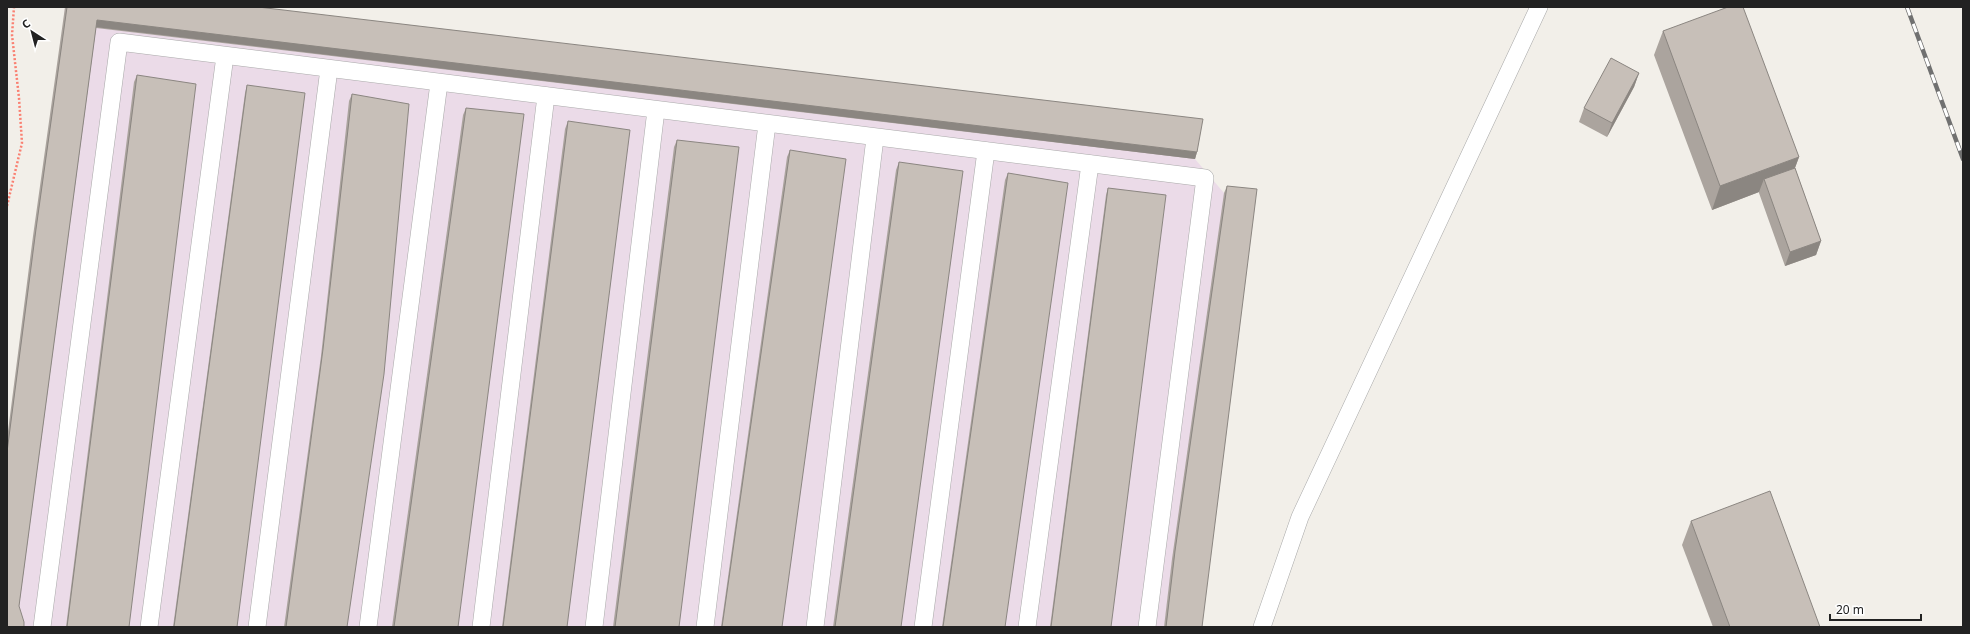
<svg xmlns="http://www.w3.org/2000/svg" width="1970" height="634" font-family="'Noto Sans',sans-serif">
	<rect width="100%" height="100%" fill="#f2efe9"/>
	<polygon fill="#ebdbe8" points="65,7 1200,126 1195,159 1224,193 1255,196 1200,627 7,627"/>
	<g fill="none" stroke-linecap="round" stroke-linejoin="round">
		<defs>
			<g id="lane">
				<polyline points="42,627 119,42 1205,178 1147,627"/>
				<polyline points="149,627 225,56"/>
				<polyline points="257,627 329,69"/>
				<polyline points="368,627 439,83"/>
				<polyline points="481,627 546,96"/>
				<polyline points="594,627 656,110"/>
				<polyline points="705,627 767,124"/>
				<polyline points="815,627 875,138"/>
				<polyline points="923,627 986,151"/>
				<polyline points="1027,627 1090,164"/>
				<polyline points="1262,627 1300,517 1539,7"/>
			</g>
		</defs>
		<use href="#lane" stroke="#a9a9a9" stroke-width="18"/>
		<polyline stroke="#fa8072" stroke-width="2.5" stroke-dasharray="2 2" stroke-linecap="butt" points="7,206 22,143 19,98 12,35 14,7"/>
		<use href="#lane" stroke="#fff" stroke-width="17"/>
		<defs>
			<polyline id="rail" points="1907,7 1963,159"/>
		</defs>
		<use href="#rail" stroke="#707070" stroke-width="4.5"/>
		<use href="#rail" stroke="#fff" stroke-width="3" stroke-dasharray="9" stroke-linecap="butt"/>
	</g>
	<g fill="#aba49e">
		<polygon points="65,7 258,7 1197,152 1195,159 96,28 19,606 7,627 7,439 33,236"/>
		<polygon points="1663,31 1799,157 1795,168 1821,241 1816,255 1785,266 1759,193 1759,192 1712,210 1654,55"/>
		<polygon points="1639,73 1634,87 1607,137 1579,122 1584,108"/>
		<polygon points="137,75 129,627 66,627 134,82"/>
		<polygon points="247,85 237,627 173,627 245,93"/>
		<polygon points="352,94 347,627 284,627 321,356 349,101"/>
		<polygon points="466,108 458,627 392,627 463,115"/>
		<polygon points="568,121 567,627 502,627 565,129"/>
		<polygon points="677,140 679,627 613,627 674,147"/>
		<polygon points="790,150 782,627 721,627 787,157"/>
		<polygon points="899,162 901,627 833,627 896,170"/>
		<polygon points="1008,173 1005,627 942,627 1005,180"/>
		<polygon points="1227,186 1202,627 1164,627 1172,559 1224,193"/>
		<polygon points="1108,188 1111,627 1050,627 1106,195"/>
		<polygon points="1691,521 1820,627 1713,627 1682,545"/>
	</g>
	<g fill="#8b8681">
		<polygon points="97,20 1197,152 1195,159 95,27"/>
		<polygon points="1639,73 1634,87 1607,137 1612,123"/>
		<polygon points="1799,157 1790,181 1764,179 1759,192 1712,210 1720,186"/>
		<polygon points="1821,241 1816,255 1785,266 1790,252"/>
	</g>
	<g fill="#c7bfb8" stroke="#8b8681">
		<polygon points="67,7 258,7 1203,119 1197,152 97,20 19,606 24,622 24,627 7,627 7,452 36,229"/>
		<polygon points="1728,7 1743,7 1799,157 1720,186 1663,31"/>
		<polygon points="1611,58 1639,73 1612,123 1584,108"/>
		<polygon points="137,75 196,84 129,627 67,627"/>
		<polygon points="247,85 305,93 237,627 174,627"/>
		<polygon points="352,94 409,104 384,374 347,627 286,627 323,349"/>
		<polygon points="466,108 524,114 458,627 394,627"/>
		<polygon points="568,121 630,130 567,627 503,627"/>
		<polygon points="677,140 739,147 679,627 615,627"/>
		<polygon points="790,150 846,159 782,627 722,627"/>
		<polygon points="899,162 963,171 901,627 835,627"/>
		<polygon points="1795,168 1821,241 1790,252 1764,179"/>
		<polygon points="1008,173 1068,183 1005,627 943,627"/>
		<polygon points="1227,186 1257,189 1202,627 1166,627 1175,551"/>
		<polygon points="1108,188 1166,195 1111,627 1051,627"/>
		<polygon points="1770,491 1820,627 1730,627 1691,521"/>
	</g>
	<rect width="1970" height="634" fill="none" stroke="#222222" stroke-width="16"/>
	<g transform="translate(32 32) rotate(324)" stroke="#ffffff" stroke-width="3" paint-order="stroke">
	<path d="M0-3L7 15L0 10L-7 15Z" fill="#222222"/>
	<text y="-6" font-size="11" font-weight="bold" text-anchor="middle" fill="#222222">С</text>
	</g>
	<path d="M1830 614v6h91v-6" fill="none" stroke="#222222" stroke-width="2"/>
	<text x="1836" y="614" font-size="12" fill="#222222" stroke="#ffffff" stroke-width="3" paint-order="stroke">20 m</text>
</svg>
